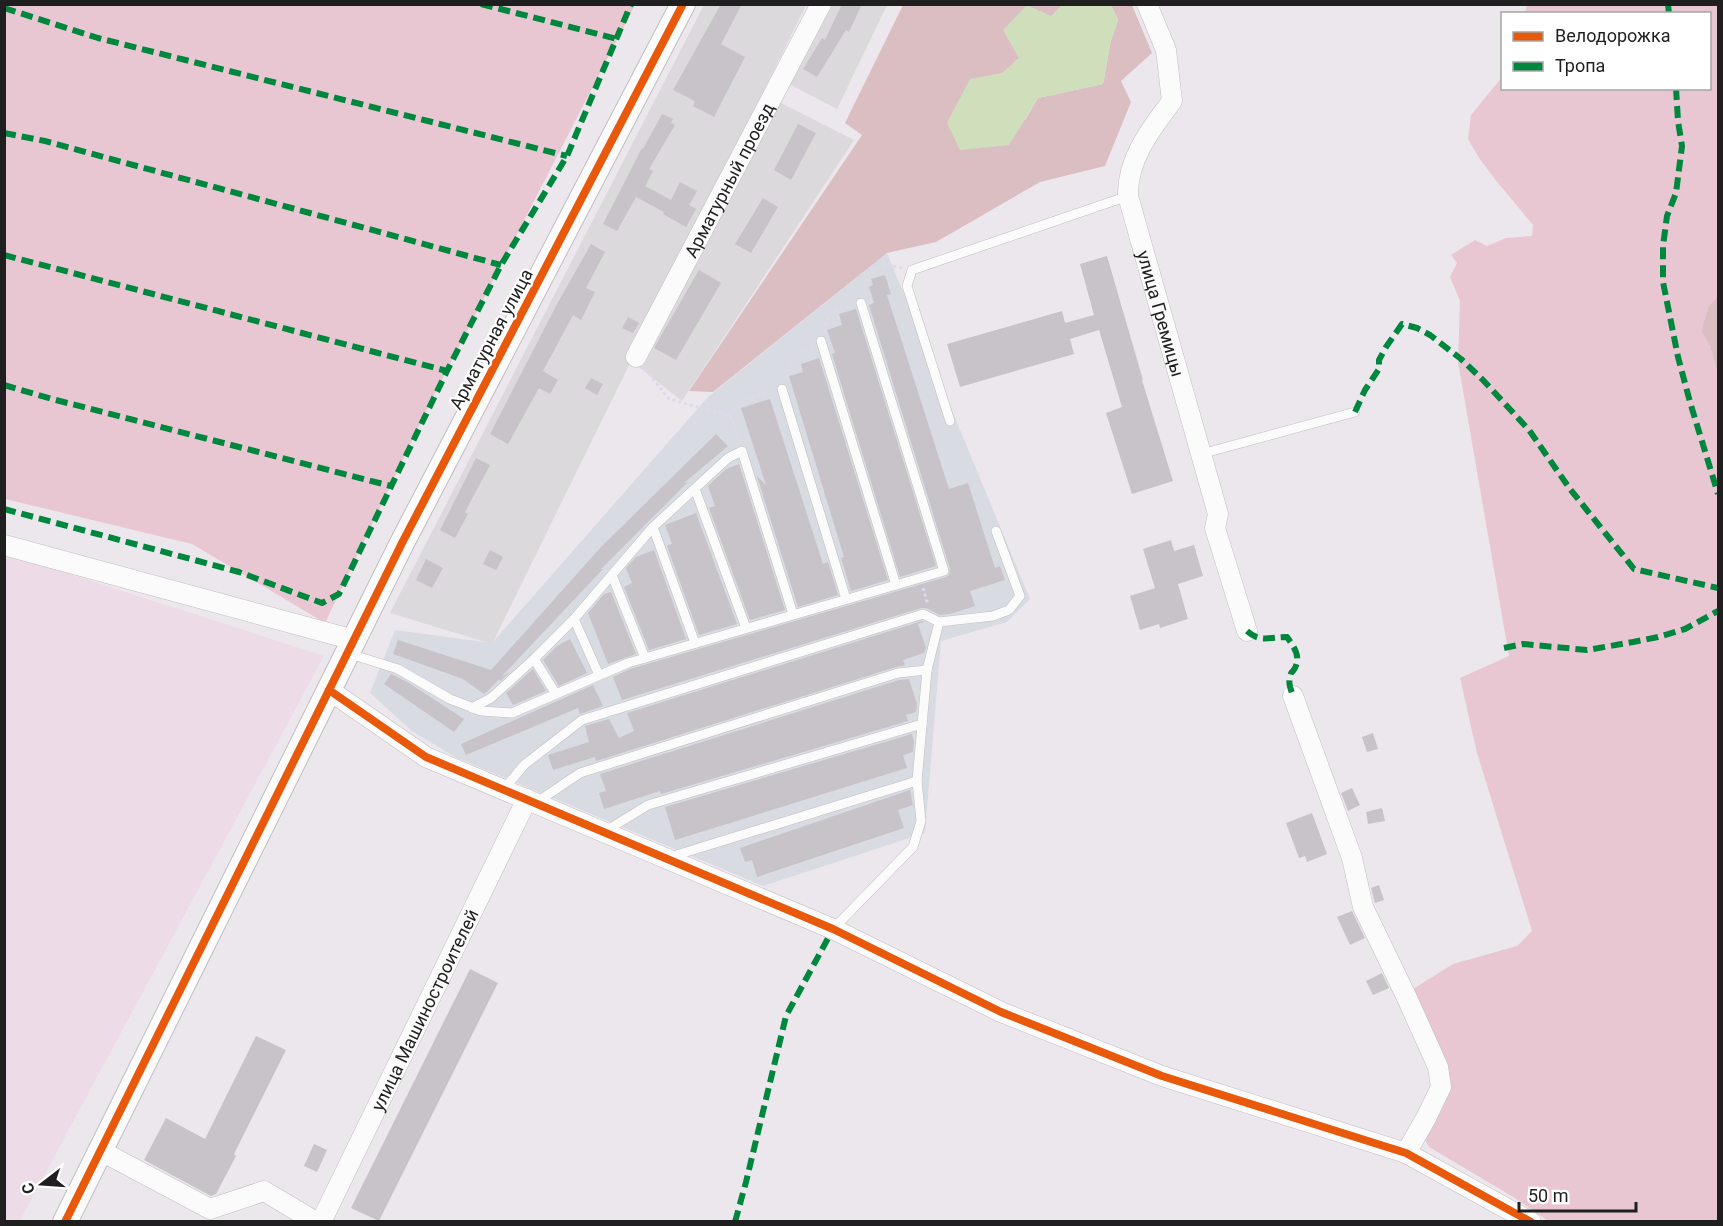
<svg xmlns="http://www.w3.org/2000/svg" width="1723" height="1226" font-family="Roboto,sans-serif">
	<rect width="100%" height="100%" fill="#ece7ed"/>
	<g fill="#dbd9dc">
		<polygon points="704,5 806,5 492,644 390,613"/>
		<polygon points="828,5 887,5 837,109 787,83"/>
		<polygon points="779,102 854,140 682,401 639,367"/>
	</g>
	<polygon fill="#d8dce2" points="887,253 1030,599 1007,622 941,641 925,833 763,886 455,757 412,731 370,693 395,630 492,643 708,397"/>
	<polygon fill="#eddbe8" points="4,553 324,656 19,1222 4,1221"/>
	<g fill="#e9c7d2">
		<polygon points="5,5 635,5 430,403 325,623 192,544 5,499"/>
		<polygon points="1527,5 1718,5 1718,296 1708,307 1701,331 1710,346 1718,375 1718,1221 1548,1221 1515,1198 1429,1147 1422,1134 1438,1106 1413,989 1453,964 1517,946 1532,931 1477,753 1460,678 1509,656 1458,362 1460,301 1450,277 1457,263 1451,255 1475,240 1487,246 1506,238 1532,236 1533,225 1498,183 1479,158 1468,139 1471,115 1502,77 1502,88 1710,88 1710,14 1525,13"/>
	</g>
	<g fill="#dbbec2">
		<polygon points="903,5 1062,5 1019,58 1002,74 1025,120 1038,98 1103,84 1111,40 1118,20 1111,5 1132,5 1152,53 1121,81 1131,102 1105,166 1040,182 936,242 887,253 713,392 689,391 862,135 845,123"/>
		<polygon points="1718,296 1718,375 1710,346 1701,331 1708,307"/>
	</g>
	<polygon fill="#cfdfbc" points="1027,5 1051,16 1062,5 1111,5 1118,20 1111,40 1103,84 1038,98 1009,145 960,150 947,123 970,79 1002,73 1019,58 1003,30"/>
	<g fill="#c7c3c8">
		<polygon points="721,4 742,4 721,44 745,57 714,117 693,106 695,101 673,90"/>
		<polygon points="842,4 862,4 849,32 846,30 817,77 803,69 822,38 825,40"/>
		<polygon points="662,114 673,119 671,123 675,125 649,169 653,171 645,186 671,200 680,182 697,191 689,205 696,209 686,227 663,214 664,212 636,197 617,231 603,224 642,148 643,149"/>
		<polygon points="798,124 816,133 791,180 774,170"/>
		<polygon points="763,198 778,207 751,253 735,244"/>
		<polygon points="591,244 605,252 586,288 595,292 581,320 573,315 543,371 558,380 550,394 539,388 508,444 490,434 556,306"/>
		<polygon points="1107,256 1143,380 1142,380 1173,481 1132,494 1106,413 1122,407 1099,330 1070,339 1074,354 960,387 947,344 1062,311 1065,323 1094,315 1080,264"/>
		<polygon points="699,270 721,283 676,360 654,348"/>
		<polygon points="885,275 891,294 887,295 949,489 968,483 995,568 1000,566 1005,580 970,591 975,606 950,614 940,615 926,608 921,608 622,700 613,677 630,669 946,577 949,575 950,569 869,305 874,303 869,287 873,285 871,279"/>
		<polygon points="856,309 936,566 900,577 832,354 835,353 827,330 842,325 839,314"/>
		<polygon points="628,317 639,323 633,333 622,328"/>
		<polygon points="819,358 888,580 851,591 841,558 844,557 789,376 803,372 801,364"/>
		<polygon points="591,378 603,384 597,395 585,388"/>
		<polygon points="770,399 823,564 828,562 838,595 798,607 757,476 766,485 741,408"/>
		<polygon points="716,434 728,446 684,483 688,482 601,569 603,569 502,676 510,672 500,681 499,679 487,692 484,694 463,679 393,654 398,640 491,670 601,547"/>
		<polygon points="476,458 490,465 465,512 468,514 455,538 440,530"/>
		<polygon points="739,464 785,610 750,620 709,508 715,506 708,486 726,469"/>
		<polygon points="696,513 737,624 699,635 667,546 672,544 665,525"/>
		<polygon points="1171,540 1174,551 1194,545 1203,576 1178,584 1188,619 1160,628 1159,624 1140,630 1130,596 1155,588 1143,549"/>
		<polygon points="490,550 503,557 496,570 483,564"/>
		<polygon points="654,550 686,639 649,650 624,587 632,583 626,568 636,557"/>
		<polygon points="426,559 443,568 432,588 416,580"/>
		<polygon points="611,592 636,654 608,664 588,613 604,594"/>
		<polygon points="922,621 924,622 918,624 926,648 924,653 903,660 905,665 896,667 596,761 595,757 553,770 548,755 589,742 585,726 609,719 619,738 634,731 627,713"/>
		<polygon points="570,639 587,673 559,686 543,660 557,646"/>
		<polygon points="533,669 546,691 513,705 506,693"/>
		<polygon points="391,674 409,683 464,719 454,732 384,684"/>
		<polygon points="909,679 917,704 916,712 906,715 908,721 661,794 660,791 604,809 599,793 606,791 600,774 899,680"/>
		<polygon points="593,685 603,706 580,714 578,708 466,755 461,744"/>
		<polygon points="1373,733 1378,749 1367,752 1362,737"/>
		<polygon points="912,734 914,742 913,752 903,755 907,768 675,840 665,807"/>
		<polygon points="1352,788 1360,805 1348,811 1341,793"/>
		<polygon points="910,790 913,805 898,810 904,828 757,877 752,860 745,862 740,848"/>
		<polygon points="1382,808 1385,821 1368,824 1366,812"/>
		<polygon points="1312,813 1327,854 1307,862 1305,856 1299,858 1286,823"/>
		<polygon points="1379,885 1384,900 1375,903 1371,888"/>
		<polygon points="1352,911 1365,938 1350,945 1337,917"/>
		<polygon points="470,969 498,983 379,1221 351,1208"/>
		<polygon points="1382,973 1389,988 1373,995 1366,981"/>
		<polygon points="256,1036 286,1050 234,1154 236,1156 216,1194 211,1196 144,1160 166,1118 205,1139"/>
		<polygon points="314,1144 327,1150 317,1172 304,1166"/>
	</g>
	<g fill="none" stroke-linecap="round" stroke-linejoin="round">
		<defs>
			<g id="service">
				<polyline points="821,341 896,585"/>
				<polyline points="782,389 846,599"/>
				<polyline points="950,421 907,286 912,270 1128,196"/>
				<polyline points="1201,454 1355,412"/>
				<polyline points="695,489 746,628"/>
				<polyline points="653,527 695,643"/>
				<polyline points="612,575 645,658"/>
				<polyline points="574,619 599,675"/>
				<polyline points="350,654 398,669 450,699 481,711 512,713 628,663 944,571 861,303"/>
				<polyline points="534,659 556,694"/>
				<polyline points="472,708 491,698 534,659 574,619 653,527 728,458 742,451 793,614"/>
				<polyline points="504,789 524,765 582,720 923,614 939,622 993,616 1009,610 1020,596 996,531"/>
				<polyline points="537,802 580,773 898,673 927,670"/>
				<polyline points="604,832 648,805 922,724"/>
				<polyline points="670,857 917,781"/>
				<polyline points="833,929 913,847 921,821 917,781 927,670 939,622"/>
			</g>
			<g id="minor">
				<path id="s1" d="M1147 4 1166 50 1172 101C1151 129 1127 159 1128 196L1218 514 1215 528 1247 631"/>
				<path id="s2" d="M636 357 821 4"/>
				<polyline points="4,545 354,640"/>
				<polyline points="329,690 426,757 833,929 1001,1012 1162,1076 1406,1153 1531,1222"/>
				<polyline points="1293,696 1352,858 1363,907 1407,998 1438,1067 1441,1087 1426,1118 1406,1153"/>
				<polyline points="101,1151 210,1209 264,1191 316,1222"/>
				<path id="s3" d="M321 1222 527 799"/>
			</g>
			<polyline id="tertiary" points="65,1222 402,543 683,4"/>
		</defs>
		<use href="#service" stroke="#c0bec0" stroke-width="10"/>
		<use href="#minor" stroke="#c0bec0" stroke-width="21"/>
		<use href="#tertiary" stroke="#c0bec0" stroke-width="26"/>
		<g stroke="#e0d9ea" stroke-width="3" stroke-dasharray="3 3" stroke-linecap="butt">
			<polyline points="864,293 869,271 888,265 902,268"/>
			<polyline points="824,331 830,312 851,306"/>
			<polyline points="645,369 669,399 730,416 739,441"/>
			<polyline points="786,378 793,356 812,346"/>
			<polyline points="730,416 743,399 772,392"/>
			<polyline points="923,588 928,605"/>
		</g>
		<use href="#service" stroke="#fcfbfc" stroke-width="9"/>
		<use href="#minor" stroke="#fcfbfc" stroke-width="20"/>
		<use href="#tertiary" stroke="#fcfbfc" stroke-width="24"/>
		<g stroke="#00873e" stroke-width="6" stroke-dasharray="12 6" stroke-linecap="butt">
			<polyline points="481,4 617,39"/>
			<polyline points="1668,4 1669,14"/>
			<polyline points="4,8 98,38 567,156"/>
			<polyline points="1676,88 1678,121 1682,146 1676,193 1667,216 1663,246 1663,282 1678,357 1690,402 1718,494"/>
			<polyline points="4,133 45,141 501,265"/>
			<polyline points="4,255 447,371"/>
			<polyline points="4,385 52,399 391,486"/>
			<polyline points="1355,412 1365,390 1379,369 1379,360 1386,347 1402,324 1417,328 1430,335 1461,359 1482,379 1529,430 1570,489 1634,569 1718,588"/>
			<polyline points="4,509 239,572 322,603 339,594 447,371 501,265 567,156 631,4"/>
			<path d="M1247 631C1260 643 1270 637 1287 637 1294 647 1301 656 1295 668 1291 675 1292 669 1290 677 1288 683 1291 690 1293 696"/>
			<polyline points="1504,648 1523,644 1587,650 1633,642 1658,637 1685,629 1718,611"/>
			<polyline points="735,1222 746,1182 786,1016 833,929"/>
		</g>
		<defs>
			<g id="cycleway">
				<polyline points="329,690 426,757 833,929 1001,1012 1162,1076 1406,1153 1531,1222"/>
				<polyline points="65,1222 402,543 683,4"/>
			</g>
		</defs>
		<use href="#cycleway" stroke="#fff" stroke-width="11"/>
		<use href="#cycleway" stroke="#e8590c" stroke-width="8"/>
	</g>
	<g text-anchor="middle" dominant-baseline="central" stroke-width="4.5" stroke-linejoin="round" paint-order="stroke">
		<g font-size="18" fill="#1f1f1f" stroke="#fff">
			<text stroke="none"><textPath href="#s2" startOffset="200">Арматурный проезд</textPath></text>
			<text stroke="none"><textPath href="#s1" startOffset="330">улица Гремицы</textPath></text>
			<text transform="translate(491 339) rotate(-62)">Арматурная улица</text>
			<text stroke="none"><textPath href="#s3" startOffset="236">улица Машиностроителей</textPath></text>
		</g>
	</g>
	<rect width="1723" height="1226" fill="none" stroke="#1f1f1f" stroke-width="12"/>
	<rect x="1501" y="12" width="210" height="78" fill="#ffffff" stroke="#a5a5a5" stroke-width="1.5"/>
	<rect x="1513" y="32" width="30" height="9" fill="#e8590c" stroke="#a5a5a5" stroke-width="1.5"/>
	<text x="1555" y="42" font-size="18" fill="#1f1f1f">Велодорожка</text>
	<rect x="1513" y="62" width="30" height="9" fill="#00873e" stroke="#a5a5a5" stroke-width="1.5"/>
	<text x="1555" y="72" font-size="18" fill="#1f1f1f">Тропа</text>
	<g transform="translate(42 1184) rotate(253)" stroke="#ffffff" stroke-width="4.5" paint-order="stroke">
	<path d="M0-4.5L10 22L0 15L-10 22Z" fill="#1f1f1f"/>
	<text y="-9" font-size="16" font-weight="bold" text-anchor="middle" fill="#1f1f1f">С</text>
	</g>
	<path d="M1519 1202v9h117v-9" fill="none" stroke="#1f1f1f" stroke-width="3"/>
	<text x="1528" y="1202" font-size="18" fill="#1f1f1f" stroke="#ffffff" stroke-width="4.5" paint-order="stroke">50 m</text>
</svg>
